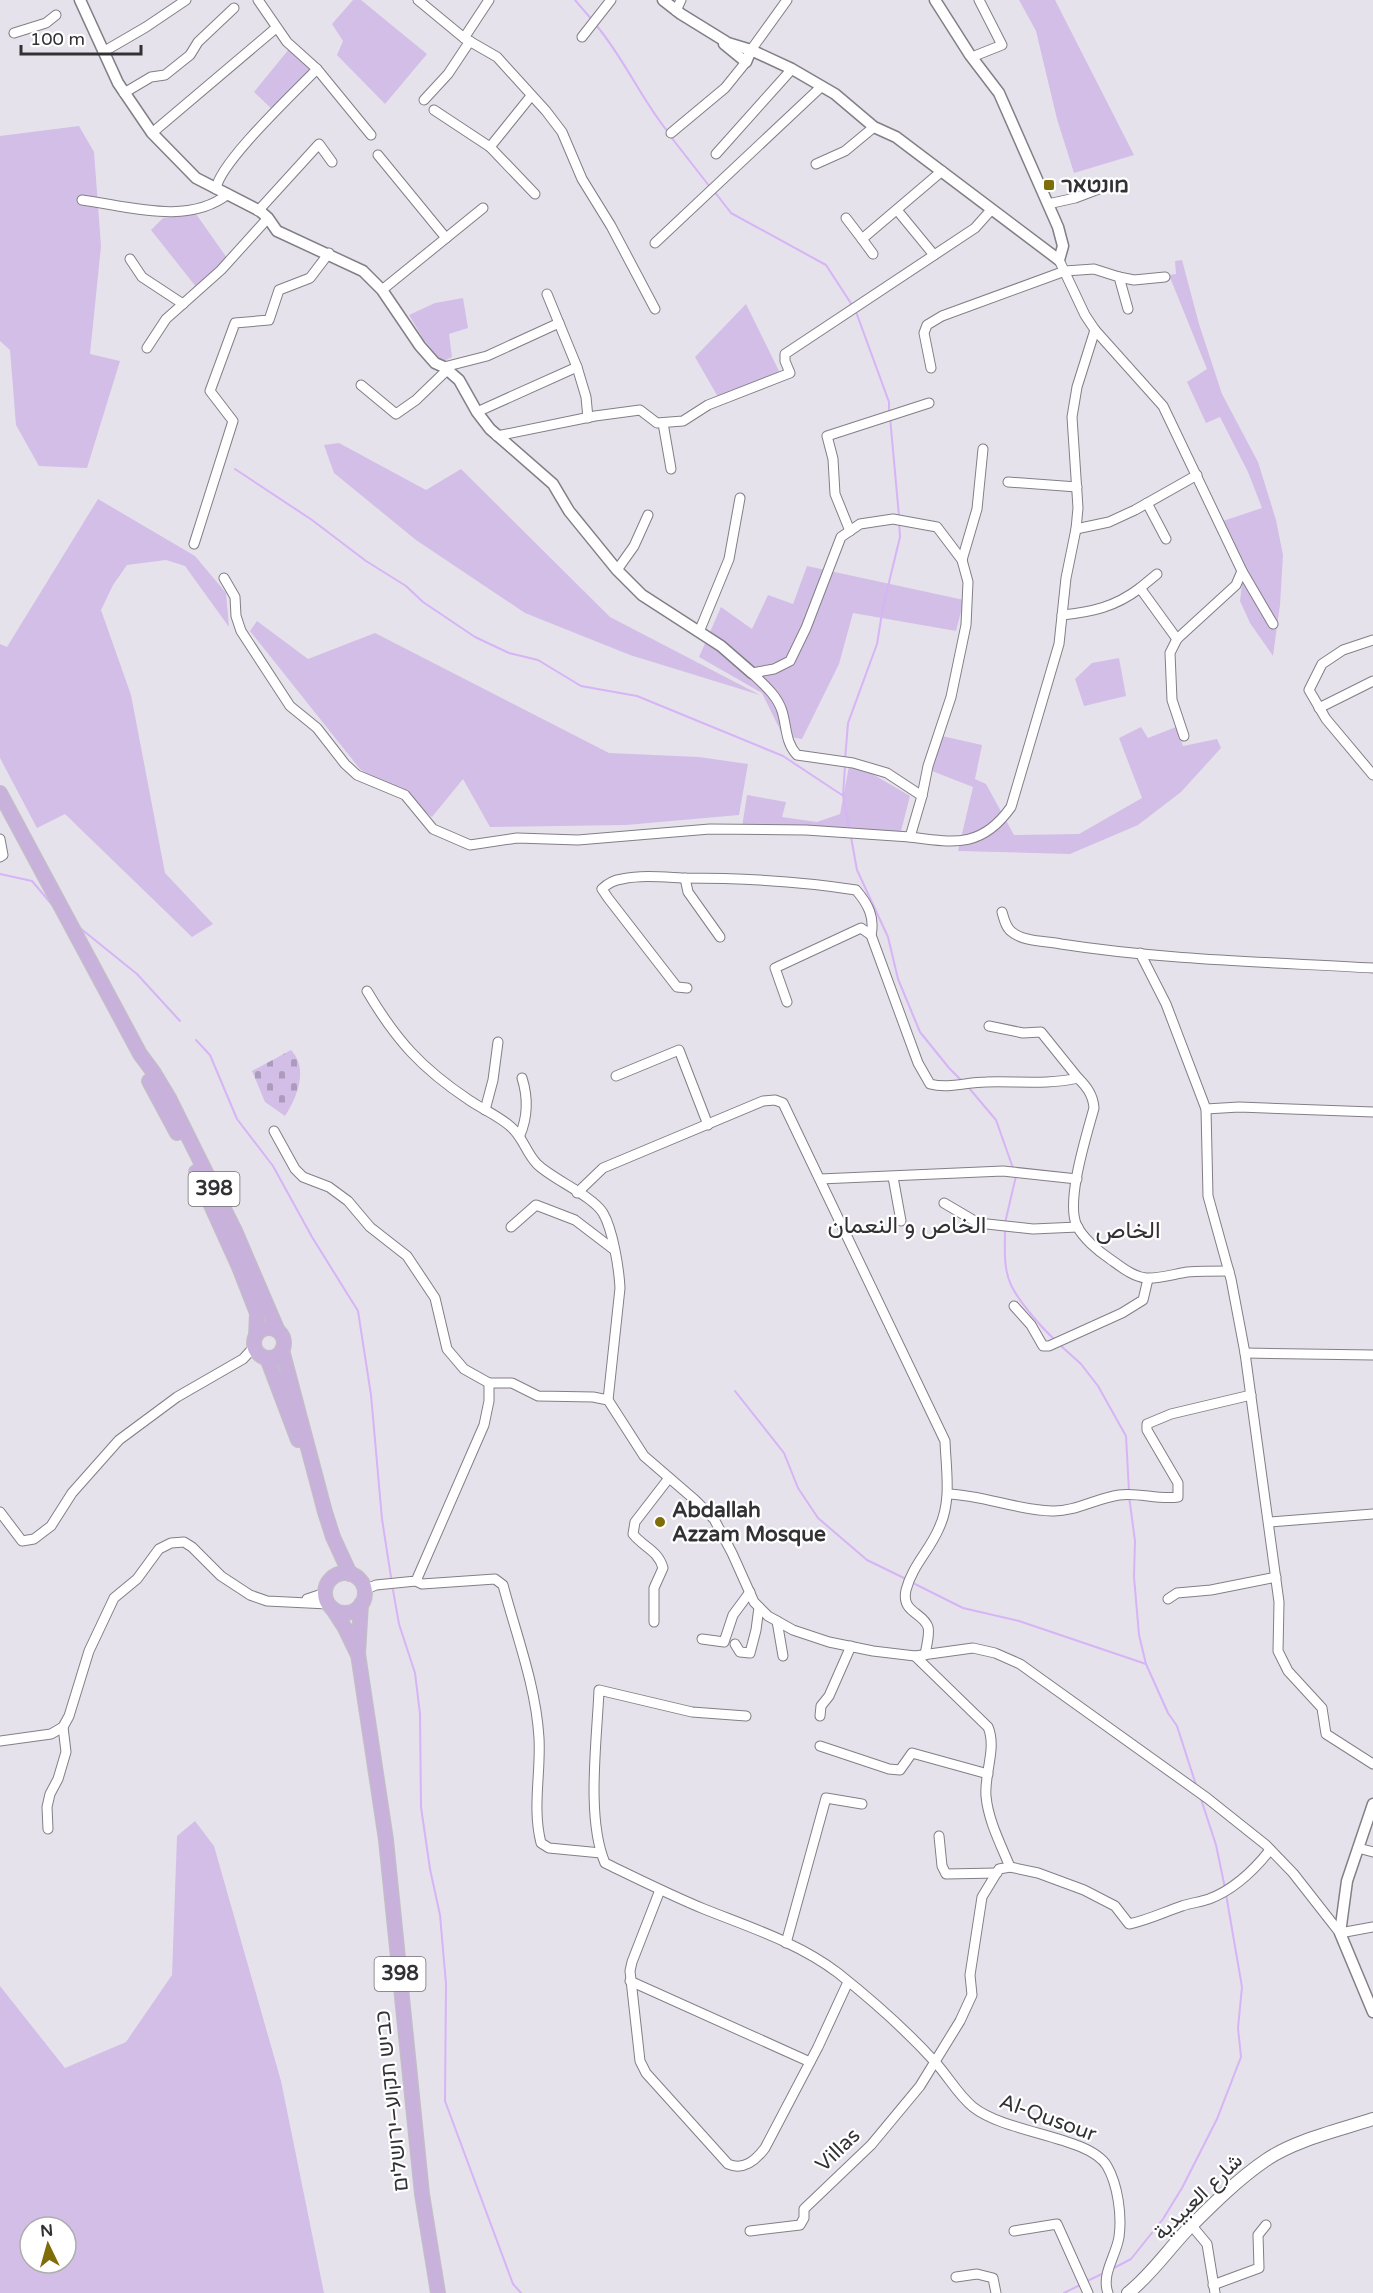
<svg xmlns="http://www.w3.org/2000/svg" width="1373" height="2293" font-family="'Varela Round',Vazirmatn,'Noto Sans Hebrew',sans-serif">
	<defs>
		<pattern id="cemetery-stones" width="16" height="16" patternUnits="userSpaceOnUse" patternTransform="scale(1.5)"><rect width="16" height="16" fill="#d3bee8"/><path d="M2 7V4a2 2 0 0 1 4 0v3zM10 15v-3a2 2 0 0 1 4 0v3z" fill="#ac9bbd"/></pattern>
	</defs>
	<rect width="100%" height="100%" fill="#e6e2eb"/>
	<g fill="#d3bee8" fill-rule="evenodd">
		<polygon points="353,0 361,0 427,54 385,104 337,55 343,41 332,24"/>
		<polygon points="1019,0 1055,0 1134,155 1074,173 1057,119 1036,31"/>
		<polygon points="289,49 312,69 274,111 254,92"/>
		<polygon points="79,126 94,152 101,246 90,354 120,361 87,468 39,466 16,425 10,350 0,341 0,136"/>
		<polygon points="196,214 227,258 197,288 151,230 163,218"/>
		<polygon points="1182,260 1199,324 1222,394 1258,462 1276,520 1283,555 1280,605 1273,656 1250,623 1240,601 1244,566 1223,521 1262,508 1248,472 1220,417 1206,423 1187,382 1207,369 1169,275 1176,274 1175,261"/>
		<polygon points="463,298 468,328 449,334 452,357 442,362 424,340 409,315 435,303"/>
		<polygon points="746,304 780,373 718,397 695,357"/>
		<polygon points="339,443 426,490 461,469 610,617 760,695 630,655 525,613 416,540 334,473 324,445"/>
		<polygon points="98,499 195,556 226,593 229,627 185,566 166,560 127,565 113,585 101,610 131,695 165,873 213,924 192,937 65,814 37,828 0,758 0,644 7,647"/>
		<polygon points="807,566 964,600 956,631 853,613 839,664 802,739 783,736 762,693 699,657 721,607 752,629 768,595 793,604"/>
		<polygon points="257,621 308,659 375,633 609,753 699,757 748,764 739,815 626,825 490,827 463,779 432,817 360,769 250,631"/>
		<polygon points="1119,658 1126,696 1084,706 1075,679 1092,663"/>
		<polygon points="1141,727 1148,738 1176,727 1183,746 1217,739 1221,748 1181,792 1138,825 1070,854 958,851 973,787 932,771 942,736 982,745 975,779 986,784 1014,835 1079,834 1142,798 1119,738"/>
		<polygon points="849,766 869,772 910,796 900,835 742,827 747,795 786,802 782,817 817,822 840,814"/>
		<path d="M195 1821 214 1846 281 2081 324 2293H0V1986L65 2068 126 2042 172 1975 177 1836ZM30 2227H66V2263H30Z"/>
	</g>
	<path fill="url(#cemetery-stones)" d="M291 1050C309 1069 297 1097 285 1116L265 1102 252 1071Z"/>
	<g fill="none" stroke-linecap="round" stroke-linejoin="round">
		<g stroke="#d6b4f5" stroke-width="2">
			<polyline points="575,0 593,21"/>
			<path d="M596 25C624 58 641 99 668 132"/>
			<polyline points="671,137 710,187"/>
			<polyline points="714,191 731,213 826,265 852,305"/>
			<polyline points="855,309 889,402 889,412"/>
			<polyline points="890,417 899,516"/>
			<polyline points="235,469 312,520 366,561 406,586 423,602 475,637 509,653 538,660 581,686 637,696 783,756 842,795"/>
			<polyline points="845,760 848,723 877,644 883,607 900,537 899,522"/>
			<polyline points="845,766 843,795 849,829"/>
			<polyline points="851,837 857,870 888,937 898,979 920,1032 949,1068 963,1082"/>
			<polyline points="0,874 32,881 54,907"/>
			<polyline points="80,928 137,974 180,1021"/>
			<polyline points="196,1040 210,1055 237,1119 273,1166 312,1237 358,1311 371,1395 382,1519 391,1577"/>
			<polyline points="969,1088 996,1120 1013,1168"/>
			<polyline points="1005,1223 1016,1176"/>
			<path d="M1005 1228C1005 1247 1003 1268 1011 1285 1019 1302 1042 1328 1056 1341"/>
			<polyline points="1060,1345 1081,1364 1098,1386 1126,1436 1129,1491"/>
			<polyline points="735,1391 784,1453 798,1488 818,1518 867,1560 906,1579"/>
			<polyline points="1129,1496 1135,1541 1134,1577 1139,1635 1146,1664 1168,1713 1177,1726 1197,1788"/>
			<polyline points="911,1582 963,1608 1019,1621 1146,1664"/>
			<polyline points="393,1590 399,1624 415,1673 420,1714 421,1807 430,1869 440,1915 446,1984 445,2101 513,2284 521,2293"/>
			<polyline points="1201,1799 1216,1845 1225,1888"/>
			<polyline points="1112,2269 1131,2259 1163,2219 1182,2188 1217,2119 1241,2057 1238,2028 1242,1987 1226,1894"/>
			<polyline points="1085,2282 1104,2273"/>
			<polyline points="1064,2293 1080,2285"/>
		</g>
		<defs>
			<g id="minor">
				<polyline points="258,0 287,42 317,69"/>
				<polyline points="418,0 464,38 497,57 546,111 562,132 582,179 611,226 655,309"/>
				<polyline points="676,11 681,0"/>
				<polyline points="14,33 46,23 56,15"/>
				<polyline points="582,37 611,0"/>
				<polyline points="464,38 489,0"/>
				<polyline points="751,50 787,0"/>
				<polyline points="103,52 146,27 186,0"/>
				<polyline points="972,57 1002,45 979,0"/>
				<polyline points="124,93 151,77 165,75 190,55 198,42 234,8"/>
				<polyline points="424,100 448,74 470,41"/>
				<polyline points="434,110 490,147 535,194"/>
				<polyline points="152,133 276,28"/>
				<polyline points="671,133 725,88 746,62"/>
				<polyline points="490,147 531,96"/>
				<polyline points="716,154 792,69"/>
				<polyline points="378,155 446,238"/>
				<polyline points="816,164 845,151 874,127"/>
				<path d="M216 189C219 163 296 91 317 69L371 135"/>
				<path d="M82 200C128 206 188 226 228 194"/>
				<polyline points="1048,204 1075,198 1104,187"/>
				<polyline points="897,210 934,255"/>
				<polyline points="258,211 319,144 332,162"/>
				<polyline points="846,218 862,239"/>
				<polyline points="655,243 822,86"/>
				<polyline points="873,254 862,239 942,171"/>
				<polyline points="130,259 142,277 183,304"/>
				<polyline points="1059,260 1085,315 1095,330 1163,406 1242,571 1273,624"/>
				<polyline points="1119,277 1134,280 1165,277"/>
				<polyline points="382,290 483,208"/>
				<polyline points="147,348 166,319 221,270 268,218"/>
				<polyline points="444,367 487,356 559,323"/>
				<polyline points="577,367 586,397 588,418"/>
				<polyline points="931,368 924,333 927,325 942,316 1065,271 1094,269 1119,277 1128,309"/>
				<polyline points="361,385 396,414 416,400 447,370"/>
				<polyline points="477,412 577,367 547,294"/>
				<polyline points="663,423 671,469"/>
				<polyline points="497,436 595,416 640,410 657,423 683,421 708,405 790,373 785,361 785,354 975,228 991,210"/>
				<polyline points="1008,482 1077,487"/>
				<polyline points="1147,503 1166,539"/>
				<polyline points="1076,529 1109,522 1135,510 1197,475"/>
				<polyline points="850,531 835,494 833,459 827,436 929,403"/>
				<polyline points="194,544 233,421 210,391 235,323 269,320 279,290 310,278 329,253"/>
				<polyline points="962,560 977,509 983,449"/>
				<polyline points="617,570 634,546 648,515"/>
				<path d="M224 578 235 597 236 616 241 631 290 706 317 728 345 764 357 775 405 795 433 829 470 845 517 838 578 840 710 829 806 830 910 837 922 796 887 773 853 763 797 755C785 742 787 727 782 711 777 695 763 684 752 673"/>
				<polyline points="1140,588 1157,574"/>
				<path d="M1062 615C1092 612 1115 607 1140 588L1177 639"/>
				<polyline points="699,632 729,559 740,498"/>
				<polyline points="1373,640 1343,650 1322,664 1309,690 1326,719 1373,775"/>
				<polyline points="752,673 774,669 790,661 806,628 841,537 860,524 893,519 937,527 962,560 968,582 966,625 951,697 928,766 922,796"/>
				<polyline points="1319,708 1373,681"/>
				<polyline points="1184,736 1172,700 1170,653 1177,639 1236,585 1242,571"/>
				<path d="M910 837C955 843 982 848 1011 807L1059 644 1066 578 1076 529 1078 508 1072 417 1077 387 1095 330"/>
				<polyline points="0,839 3,855 0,857"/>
				<polyline points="685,878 688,892 720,937"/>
				<path d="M1002 912C1004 919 1006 928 1012 932 1024 942 1047 941 1061 944 1164 960 1269 962 1373 968"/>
				<polyline points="1140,953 1166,1004 1206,1109 1208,1196 1231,1279 1245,1353 1279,1602 1278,1651 1288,1671 1322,1708 1326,1734 1373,1764"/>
				<path d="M687 988 677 987 608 898 602 889C608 883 614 880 622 879 642 875 662 877 682 878 740 878 799 881 856 890 868 904 875 917 871 935"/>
				<path d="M367 991C396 1040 421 1068 469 1100 482 1109 499 1116 511 1127 523 1137 526 1153 537 1164 552 1179 593 1196 603 1213 613 1230 619 1269 620 1288L608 1400"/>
				<path d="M787 1002 775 968 861 928 871 935 918 1063 930 1084C949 1089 967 1082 986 1082 1017 1081 1048 1085 1078 1078 1087 1087 1093 1095 1094 1108 1087 1134 1065 1202 1077 1226 1083 1238 1098 1251 1110 1259 1120 1266 1133 1277 1146 1278 1159 1279 1174 1274 1187 1272 1201 1271 1215 1271 1229 1271"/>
				<polyline points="989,1026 1023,1033 1041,1032 1078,1078"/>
				<polyline points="616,1076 679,1050 708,1125"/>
				<polyline points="1206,1109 1239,1107 1373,1112"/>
				<polyline points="485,1110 493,1080 498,1042"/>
				<polyline points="274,1131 295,1169 303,1177 329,1187 348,1201 370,1227 407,1256 435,1298 447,1349 464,1369 489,1383"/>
				<path d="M520 1135C528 1116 528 1097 522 1078"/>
				<polyline points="893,1177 901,1221"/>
				<polyline points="820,1179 1003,1171 1077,1179"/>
				<path d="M577 1193 603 1168 763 1101 775 1100 783 1103 945 1441C946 1470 952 1501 939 1528 930 1550 912 1566 906 1590 901 1613 923 1612 928 1627 930 1635 926 1647 925 1655"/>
				<polyline points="944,1203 978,1223 1033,1229 1078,1227"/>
				<polyline points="511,1227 536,1205 575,1220 613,1249"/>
				<polyline points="1014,1306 1031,1325 1043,1346 1049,1346 1122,1313 1143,1300 1148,1279"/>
				<polyline points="1245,1353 1373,1355"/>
				<path d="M948 1494C983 1495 1016 1510 1052 1511 1074 1512 1097 1498 1119 1495 1138 1492 1158 1500 1178 1497V1483L1147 1430V1424L1171 1414 1251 1395"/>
				<polyline points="0,1512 22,1541 34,1539 51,1526 72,1493 119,1440 177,1397 243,1359 254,1347"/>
				<polyline points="1269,1522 1373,1514"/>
				<path d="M416 1581 422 1584 495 1579 503 1585C516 1634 536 1686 539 1738 541 1773 532 1808 541 1843L549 1848 601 1853"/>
				<polyline points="364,1590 376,1585 416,1581 484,1425 489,1401 489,1383 512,1383 538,1396 593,1397 608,1400 644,1456 695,1500 714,1519 732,1553 754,1602 768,1616 793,1630 829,1642 873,1651 915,1656 973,1648 995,1653 1020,1664 1207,1798 1266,1845 1293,1873 1340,1933 1373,1927"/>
				<polyline points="307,1599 325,1593"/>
				<polyline points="1168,1599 1177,1593 1211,1590 1276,1577"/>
				<polyline points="777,1621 783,1656"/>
				<path d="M654 1622V1588L663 1568C658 1550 643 1547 633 1534L635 1522 669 1478"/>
				<polyline points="702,1639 724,1642 733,1615 750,1592"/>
				<polyline points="735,1644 740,1652 750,1653 756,1630 759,1607"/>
				<path d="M746 1716 692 1712 599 1690C597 1740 586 1818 605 1863 638 1879 670 1895 704 1909 749 1927 799 1943 838 1973 872 2000 906 2030 935 2062 948 2076 958 2095 973 2107 1007 2134 1089 2136 1107 2166 1118 2185 1122 2216 1119 2237 1116 2256 1101 2274 1108 2293"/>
				<polyline points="820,1716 821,1706 829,1696 851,1646"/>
				<polyline points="0,1741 51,1734 63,1727"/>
				<polyline points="820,1746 889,1769 900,1770 912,1753 988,1774"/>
				<polyline points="48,1829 47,1807 50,1794 58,1779 66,1752 63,1727 69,1716 89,1651 114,1598 137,1579 159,1549 171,1543 184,1542 192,1547 221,1576 250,1595 267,1601 328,1604"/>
				<polyline points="939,1836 942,1866 946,1874 997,1873"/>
				<polyline points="1358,1848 1373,1852"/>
				<path d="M1010 1867 1038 1873 1084 1890 1115 1906 1129 1924C1148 1920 1164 1912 1182 1906 1191 1903 1200 1902 1209 1899 1233 1890 1255 1869 1270 1850"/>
				<path d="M660 1890 632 1962 630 1971 640 2061 646 2073 728 2164C744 2171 756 2160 765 2148L818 2047 848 1982"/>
				<polyline points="786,1943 826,1798 862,1804"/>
				<polyline points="630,1981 810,2062"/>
				<polyline points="1192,2226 1207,2244 1215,2293"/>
				<path d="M750 2231 800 2225 804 2218V2209L871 2145 920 2086 960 2021 972 1995 970 1975 982 1897 999 1869 1010 1867C1001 1845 988 1820 986 1796 984 1774 997 1748 988 1727L915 1656"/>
				<polyline points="1014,2231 1057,2224 1088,2293"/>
				<polyline points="956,2277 977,2274 993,2278 996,2293"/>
				<polyline points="1213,2285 1259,2268 1258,2235 1266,2225"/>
			</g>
			<g id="tertiary">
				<polyline points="80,0 118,83 152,133 196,178 260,211 268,218 277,231 363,271 382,290 420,346 435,363 444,367 459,380 477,412 490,429 553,484 569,511 617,570 642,595 721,646 752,673"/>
				<polyline points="663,0 681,14 728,43 751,50 792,69 835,94 874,127 896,137 1059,260 1063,246 1058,227 999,93 970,55 935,0"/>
				<polyline points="724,44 746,62 751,50"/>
				<polyline points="1373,1804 1347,1881 1340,1933 1373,2012"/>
			</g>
			<path id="secondary" d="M1128 2293C1151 2275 1167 2251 1187 2230 1212 2205 1238 2179 1266 2160 1295 2140 1340 2130 1373 2119"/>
			<g id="primary">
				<polyline points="0,793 140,1054 154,1073 169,1098 235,1231 277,1329"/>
				<polyline points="149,1081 177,1133"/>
				<polyline points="196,1172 239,1267 257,1313 256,1335"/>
				<circle cx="269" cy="1343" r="15"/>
				<polyline points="282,1350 325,1512 333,1537 350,1574"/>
				<polyline points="267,1358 298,1440"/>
				<circle cx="345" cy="1593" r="20"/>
				<polyline points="361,1604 358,1654 386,1840 422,2194 438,2293"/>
				<polyline points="332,1608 345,1628 357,1653"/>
			</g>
		</defs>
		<use href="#minor" stroke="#827f86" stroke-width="11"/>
		<use href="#tertiary" stroke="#827f86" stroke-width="13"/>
		<use href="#secondary" stroke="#827f86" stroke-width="14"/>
		<use href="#primary" stroke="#c2c1c2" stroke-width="16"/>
		<use href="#minor" stroke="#fff" stroke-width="9"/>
		<use href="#tertiary" stroke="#fff" stroke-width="10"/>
		<use href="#secondary" stroke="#fff" stroke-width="12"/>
		<use href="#primary" stroke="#c8b2dc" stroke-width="14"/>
	</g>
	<g fill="#7f6d09" stroke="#fff" stroke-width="2">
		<rect x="1043" y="179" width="12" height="12" rx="3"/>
		<circle cx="660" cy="1522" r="6"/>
	</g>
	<g text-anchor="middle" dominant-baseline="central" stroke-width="4.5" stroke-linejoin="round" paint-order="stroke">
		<g fill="#fff" stroke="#706f71" stroke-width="1.5">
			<rect x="188.5" y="1172" width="51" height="34" rx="4.5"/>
			<rect x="374.5" y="1957" width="51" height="34" rx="4.5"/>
		</g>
		<g font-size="20" font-weight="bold" fill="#323134">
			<text x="214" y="1189">398</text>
			<text x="400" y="1974">398</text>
		</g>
		<g font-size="21" font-weight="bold" fill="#323134" stroke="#fff" text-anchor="start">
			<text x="1061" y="185">מונטאר</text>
			<text x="672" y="1510">Abdallah<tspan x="672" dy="24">Azzam Mosque</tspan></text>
		</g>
		<g font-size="21" fill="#323134" stroke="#fff">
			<text transform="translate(392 2101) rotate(-96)">כביש תקוע–ירושלים</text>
			<text transform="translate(1048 2118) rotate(20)">Al-Qusour</text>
			<text transform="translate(838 2150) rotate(-44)">Villas</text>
			<text transform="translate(1198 2197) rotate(-44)">شارع العبيدية</text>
		</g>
		<g font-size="24" fill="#323134" stroke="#fff">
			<text x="907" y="1225">الخاص و النعمان</text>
			<text x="1128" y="1230">الخاص</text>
		</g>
	</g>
	<g transform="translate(48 2245) rotate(355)"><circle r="28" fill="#ffffff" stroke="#adadae" stroke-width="1.5"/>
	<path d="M0-4.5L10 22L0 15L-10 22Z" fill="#7f6d09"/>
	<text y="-9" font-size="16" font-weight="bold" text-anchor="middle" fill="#323134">N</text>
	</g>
	<path d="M21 45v9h120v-9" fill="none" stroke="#323134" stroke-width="3"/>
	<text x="30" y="45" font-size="18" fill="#323134" stroke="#ffffff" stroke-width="4.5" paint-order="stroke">100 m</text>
</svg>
